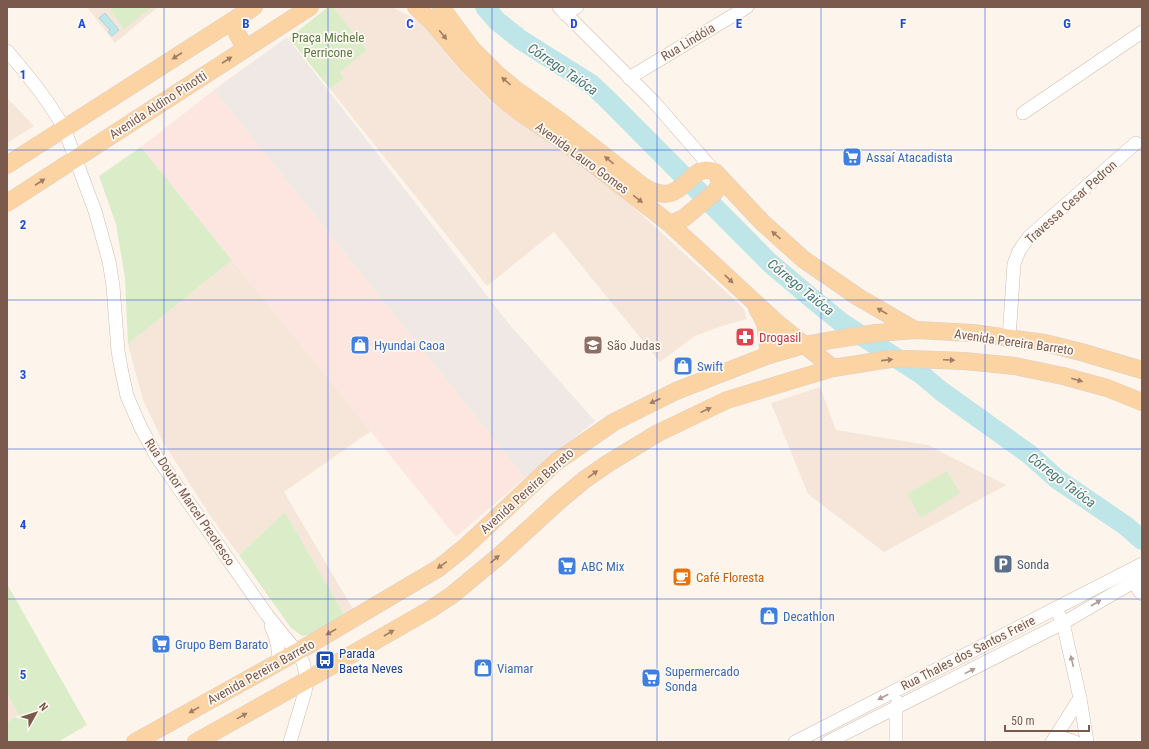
<svg xmlns="http://www.w3.org/2000/svg" width="1149" height="749" font-family="'Roboto Condensed',sans-serif">
	<rect width="100%" height="100%" fill="#fdf5eb"/>
	<g fill="#f5e6d9">
		<polygon points="87,7 158,7 115,43"/>
		<polygon points="333,7 392,7 421,22 462,73 491,102 521,122 545,135 629,203 736,301 744,309 747,319 725,325 695,336 660,362 554,232 487,286 330,89 344,78 340,72 367,50"/>
		<polygon points="7,98 34,126 7,143"/>
		<polygon points="232,260 371,431 284,492 353,609 344,614 285,512 239,555 211,517 163,442 143,400 128,344"/>
		<polygon points="820,387 836,430 928,445 1006,485 884,552 808,494 771,403"/>
		<polygon points="7,694 19,715 7,722"/>
	</g>
	<polygon fill="#fde6df" points="214,90 525,478 456,537 141,147"/>
	<polygon fill="#efe8e4" points="287,37 509,324 595,421 525,478 214,90"/>
	<g fill="#daedc8">
		<polygon points="113,7 152,7 124,29 110,10"/>
		<polygon points="328,7 333,7 367,50 340,72 344,78 330,89 289,38"/>
		<polygon points="141,147 232,260 128,344 125,278 116,224 99,176"/>
		<polygon points="947,471 960,493 921,518 907,494"/>
		<polygon points="285,512 344,614 313,634 302,636 291,628 239,555"/>
		<polygon points="7,584 87,725 58,742 7,742 7,722 19,715 7,694"/>
	</g>
	<polygon fill="#bee6e9" stroke="#a4d7db" points="105,13 119,30 112,36 108,32 110,30 99,18"/>
	<g fill="none" stroke-linecap="round" stroke-linejoin="round">
		<polyline stroke="#bee6e9" stroke-width="20" points="485,7 497,21 521,40 591,84 607,99 770,263 815,301 842,323 921,374 941,391 1029,454 1057,479 1126,526 1142,540"/>
		<defs>
			<g id="minor">
				<polyline points="559,7 654,102 715,172"/>
				<polyline points="565,14 577,7"/>
				<path d="M7 51C28 75 48 100 64 128L95 211 109 261 113 286 118 351 121 368 127 396 141 428 157 457 267 615 297 652 303 662 307 680 305 692 290 742"/>
				<polyline points="629,78 747,7"/>
				<polyline points="1023,113 1142,32"/>
				<polyline points="1009,338 1014,264 1019,251 1029,237 1136,143"/>
				<polyline points="1133,582 1142,594"/>
				<polyline points="1059,615 1063,623 1080,698 1087,742"/>
				<path d="M271 626C277 639 280 649 277 664"/>
				<polyline points="1055,738 1066,739 1075,742"/>
				<polyline points="795,742 1142,564"/>
				<polyline points="828,742 1063,623 1142,577"/>
				<polyline points="896,742 896,708 898,702"/>
				<polyline points="1052,742 1080,698"/>
			</g>
			<g id="major">
				<polyline points="416,7 433,23 468,65 498,95 521,113 560,139 596,166 670,224 776,322 833,368"/>
				<path d="M441 7 472 49 498 75 515 89 560 121 644 187C685 212 688 159 715 172L763 223 803 259 858 297 915 330"/>
				<polyline points="231,22 245,48"/>
				<polyline points="7,165 254,7"/>
				<polyline points="7,203 310,7"/>
				<polyline points="670,224 684,218 714,193 719,186 719,177"/>
				<polyline points="757,308 765,323 769,355"/>
				<polyline points="135,742 297,652 439,568 465,547 556,462 614,422 676,391 769,355 804,345 832,340 876,333 916,330 973,333 1045,343 1081,352 1142,370"/>
				<polyline points="196,742 307,680 431,609 452,595 499,556 559,501 584,480 607,464 658,433 727,400 833,368 890,359 910,359 964,361 1015,366 1063,376 1107,388 1142,402"/>
			</g>
		</defs>
		<use href="#minor" stroke="#d1bbaf" stroke-width="14"/>
		<use href="#major" stroke="#dad1cd" stroke-width="18"/>
		<use href="#minor" stroke="#fff" stroke-width="13"/>
		<use href="#major" stroke="#fcd4a3" stroke-width="17"/>
	</g>
	<defs><path id="oneway-solid" d="M-6-.8H1V-3.2L6.5 0L1 3.2V.8H-6Z"/></defs>
	<g fill="#a27e66">
		<use href="#oneway-solid" transform="translate(443 35) rotate(51)"/>
		<use href="#oneway-solid" transform="translate(177 56) rotate(147)"/>
		<use href="#oneway-solid" transform="translate(227 60) rotate(-33)"/>
		<use href="#oneway-solid" transform="translate(506 81) rotate(-139)"/>
		<use href="#oneway-solid" transform="translate(609 160) rotate(-141)"/>
		<use href="#oneway-solid" transform="translate(40 182) rotate(-33)"/>
		<use href="#oneway-solid" transform="translate(638 199) rotate(38)"/>
		<use href="#oneway-solid" transform="translate(776 235) rotate(-139)"/>
		<use href="#oneway-solid" transform="translate(729 279) rotate(44)"/>
		<use href="#oneway-solid" transform="translate(882 311) rotate(-150)"/>
		<use href="#oneway-solid" transform="translate(887 360) rotate(-6)"/>
		<use href="#oneway-solid" transform="translate(949 360) rotate(2)"/>
		<use href="#oneway-solid" transform="translate(1077 380) rotate(16)"/>
		<use href="#oneway-solid" transform="translate(655 401) rotate(155)"/>
		<use href="#oneway-solid" transform="translate(706 410) rotate(-25)"/>
		<use href="#oneway-solid" transform="translate(593 474) rotate(-36)"/>
		<use href="#oneway-solid" transform="translate(495 559) rotate(-41)"/>
		<use href="#oneway-solid" transform="translate(442 565) rotate(145)"/>
		<use href="#oneway-solid" transform="translate(331 632) rotate(150)"/>
		<use href="#oneway-solid" transform="translate(389 633) rotate(-30)"/>
		<use href="#oneway-solid" transform="translate(194 710) rotate(151)"/>
		<use href="#oneway-solid" transform="translate(242 716) rotate(-29)"/>
	</g>
	<g fill="#b09b94">
		<use href="#oneway-solid" transform="translate(1096 603) rotate(-30)"/>
		<use href="#oneway-solid" transform="translate(1072 661) rotate(-103)"/>
		<use href="#oneway-solid" transform="translate(970 671) rotate(-26)"/>
		<use href="#oneway-solid" transform="translate(883 697) rotate(153)"/>
	</g>
	<path fill="none" stroke="#1d4ed8" stroke-width="1" stroke-opacity="0.55" d="M164 7V742M328 7V742M492 7V742M657 7V742M821 7V742M985 7V742M7 150H1142M7 300H1142M7 449H1142M7 599H1142"/>
	<defs>
		<symbol id="supermarket-square" viewBox="-11 -11 22 22"><rect x="-9" y="-9" width="18" height="18" rx="4" fill="#3f7fe0" stroke="#fff9f3"/><path d="M-6-5.5h2.5l.6 2H6L4.5 2H-2.5L-4.4-4H-6ZM-1.5 3.2a1.3 1.3 0 1 0 .1 0ZM3 3.2a1.3 1.3 0 1 0 .1 0Z" fill="#fff"/></symbol>
		<symbol id="pharmacy-square" viewBox="-11 -11 22 22"><rect x="-9" y="-9" width="18" height="18" rx="4" fill="#e0444e" stroke="#fff9f3"/><path d="M-2-6h4v4h4v4h-4v4h-4v-4h-4v-4h4Z" fill="#fff"/></symbol>
		<symbol id="shop-square" viewBox="-11 -11 22 22"><rect x="-9" y="-9" width="18" height="18" rx="4" fill="#3f7fe0" stroke="#fff9f3"/><path d="M-5-2.5h2.3a2.7 3.5 0 0 1 5.4 0H5L5.5 6h-11ZM-1.5-2.5h3a1.5 2.3 0 0 0-3 0Z" fill="#fff"/></symbol>
		<symbol id="university-square" viewBox="-11 -11 22 22"><rect x="-9" y="-9" width="18" height="18" rx="4" fill="#8d6e63" stroke="#fff9f3"/><path d="M0-5L7-2L0 1L-7-2ZM-4 1L0 2.5L4 1V4Q0 6-4 4Z" fill="#fff"/></symbol>
		<symbol id="parking-square" viewBox="-11 -11 22 22"><rect x="-9" y="-9" width="18" height="18" rx="4" fill="#5c6f8a" stroke="#fff9f3"/><path d="M-3.5-5.5H1a3.5 3.5 0 0 1 0 7H-1V5.5H-3.5ZM-1-3.4V-.6H.8a1.4 1.4 0 0 0 0-2.8Z" fill="#fff"/></symbol>
		<symbol id="cafe-square" viewBox="-11 -11 22 22"><rect x="-9" y="-9" width="18" height="18" rx="4" fill="#e8710a" stroke="#fff9f3"/><path d="M-5.5-4.5H6V0H3Q3 3.5 0 3.5H-2.5Q-5.5 3.5-5.5 0ZM3-3.2v2h1.7v-2ZM-6 4.5H4V6H-6Z" fill="#fff"/></symbol>
		<symbol id="bus-square" viewBox="-11 -11 22 22"><rect x="-9" y="-9" width="18" height="18" rx="4" fill="#1a4fb4" stroke="#fff9f3"/><path d="M-5-6H5V4H4V6H2V4H-2V6H-4V4H-5ZM-3.5-4V0h7V-4ZM-3.5 1.2v1.5H-2V1.2ZM2 1.2v1.5H3.5V1.2Z" fill="#fff"/></symbol>
	</defs>
	<g fill-rule="evenodd">
		<use href="#supermarket-square" x="841" y="146" width="22" height="22"/>
		<use href="#pharmacy-square" x="734" y="326" width="22" height="22"/>
		<use href="#shop-square" x="349" y="334" width="22" height="22"/>
		<use href="#university-square" x="582" y="334" width="22" height="22"/>
		<use href="#shop-square" x="672" y="355" width="22" height="22"/>
		<use href="#parking-square" x="992" y="553" width="22" height="22"/>
		<use href="#supermarket-square" x="556" y="555" width="22" height="22"/>
		<use href="#cafe-square" x="671" y="566" width="22" height="22"/>
		<use href="#shop-square" x="758" y="605" width="22" height="22"/>
		<use href="#supermarket-square" x="150" y="633" width="22" height="22"/>
		<use href="#bus-square" x="314" y="649" width="22" height="22"/>
		<use href="#shop-square" x="472" y="657" width="22" height="22"/>
		<use href="#supermarket-square" x="640" y="667" width="22" height="22"/>
	</g>
	<g text-anchor="middle" dominant-baseline="central" stroke-width="3.5" stroke-linejoin="round" paint-order="stroke">
		<g font-size="13" fill="#577a41" stroke="#fff9f3">
			<text x="328" y="37">Praça Michele<tspan x="328" dy="15">Perricone</tspan></text>
		</g>
		<g font-size="13" fill="#7b594c" stroke="#fff9f3">
			<text transform="translate(688 42) rotate(-31)">Rua Lindóia</text>
			<text transform="translate(158 105) rotate(-33)">Avenida Aldino Pinotti</text>
			<text transform="translate(582 158) rotate(36)">Avenida Lauro Gomes</text>
			<text transform="translate(1071 202) rotate(-42)">Travessa Cesar Pedron</text>
			<text transform="translate(1014 342) rotate(8)">Avenida Pereira Barreto</text>
			<text transform="translate(527 491) rotate(-42)">Avenida Pereira Barreto</text>
			<text transform="translate(190 502) rotate(56)">Rua Doutor Marcel Preotesco</text>
			<text transform="translate(968 653) rotate(-27)">Rua Thales dos Santos Freire</text>
			<text transform="translate(261 672) rotate(-29)">Avenida Pereira Barreto</text>
		</g>
		<g font-size="13" fill="#366cbe" stroke="#fff9f3" text-anchor="start">
			<text x="866" y="157">Assaí Atacadista</text>
			<text x="374" y="345">Hyundai Caoa</text>
			<text x="697" y="366">Swift</text>
			<text x="581" y="566">ABC Mix</text>
			<text x="783" y="616">Decathlon</text>
			<text x="175" y="644">Grupo Bem Barato</text>
			<text x="497" y="668">Viamar</text>
			<text x="665" y="671">Supermercado<tspan x="665" dy="15">Sonda</tspan></text>
		</g>
		<g font-size="13" fill="#be3a42" stroke="#fff9f3" text-anchor="start">
			<text x="759" y="337">Drogasil</text>
		</g>
		<g font-size="13" fill="#785e54" stroke="#fff9f3" text-anchor="start">
			<text x="607" y="345">São Judas</text>
		</g>
		<g font-size="13" fill="#4e5e75" stroke="#fff9f3" text-anchor="start">
			<text x="1017" y="564">Sonda</text>
		</g>
		<g font-size="13" fill="#c56008" stroke="#fff9f3" text-anchor="start">
			<text x="696" y="577">Café Floresta</text>
		</g>
		<g font-size="13" fill="#164399" stroke="#fff9f3" text-anchor="start">
			<text x="339" y="653">Parada<tspan x="339" dy="15">Baeta Neves</tspan></text>
		</g>
		<g font-size="14" font-style="italic" fill="#3e7a7f" stroke="#fff9f3">
			<text transform="translate(563 69) rotate(34)">Córrego Taióca</text>
			<text transform="translate(801 287) rotate(39)">Córrego Taióca</text>
			<text transform="translate(1062 480) rotate(37)">Córrego Taióca</text>
		</g>
	</g>
	<g font-size="13" text-anchor="middle" font-weight="bold" fill="#1d4ed8" stroke="#fff9f3" stroke-width="3.5" stroke-linejoin="round" paint-order="stroke">
		<text x="82" y="28">A</text>
		<text x="246" y="28">B</text>
		<text x="410" y="28">C</text>
		<text x="574" y="28">D</text>
		<text x="739" y="28">E</text>
		<text x="903" y="28">F</text>
		<text x="1067" y="28">G</text>
		<text x="23" y="79">1</text>
		<text x="23" y="229">2</text>
		<text x="23" y="379">3</text>
		<text x="23" y="529">4</text>
		<text x="23" y="679">5</text>
	</g>
	<rect width="1149" height="749" fill="none" stroke="#7b594c" stroke-width="16"/>
	<g transform="translate(36 713) rotate(51)" stroke="#fff9f3" stroke-width="3" paint-order="stroke">
	<path d="M0-3L7 15L0 10L-7 15Z" fill="#7b594c"/>
	<text y="-6" font-size="11" font-weight="bold" text-anchor="middle" fill="#7b594c">N</text>
	</g>
	<path d="M1005 725v6h84v-6" fill="none" stroke="#7b594c" stroke-width="2"/>
	<text x="1011" y="725" font-size="12" fill="#7b594c" stroke="#fff9f3" stroke-width="3" paint-order="stroke">50 m</text>
</svg>
